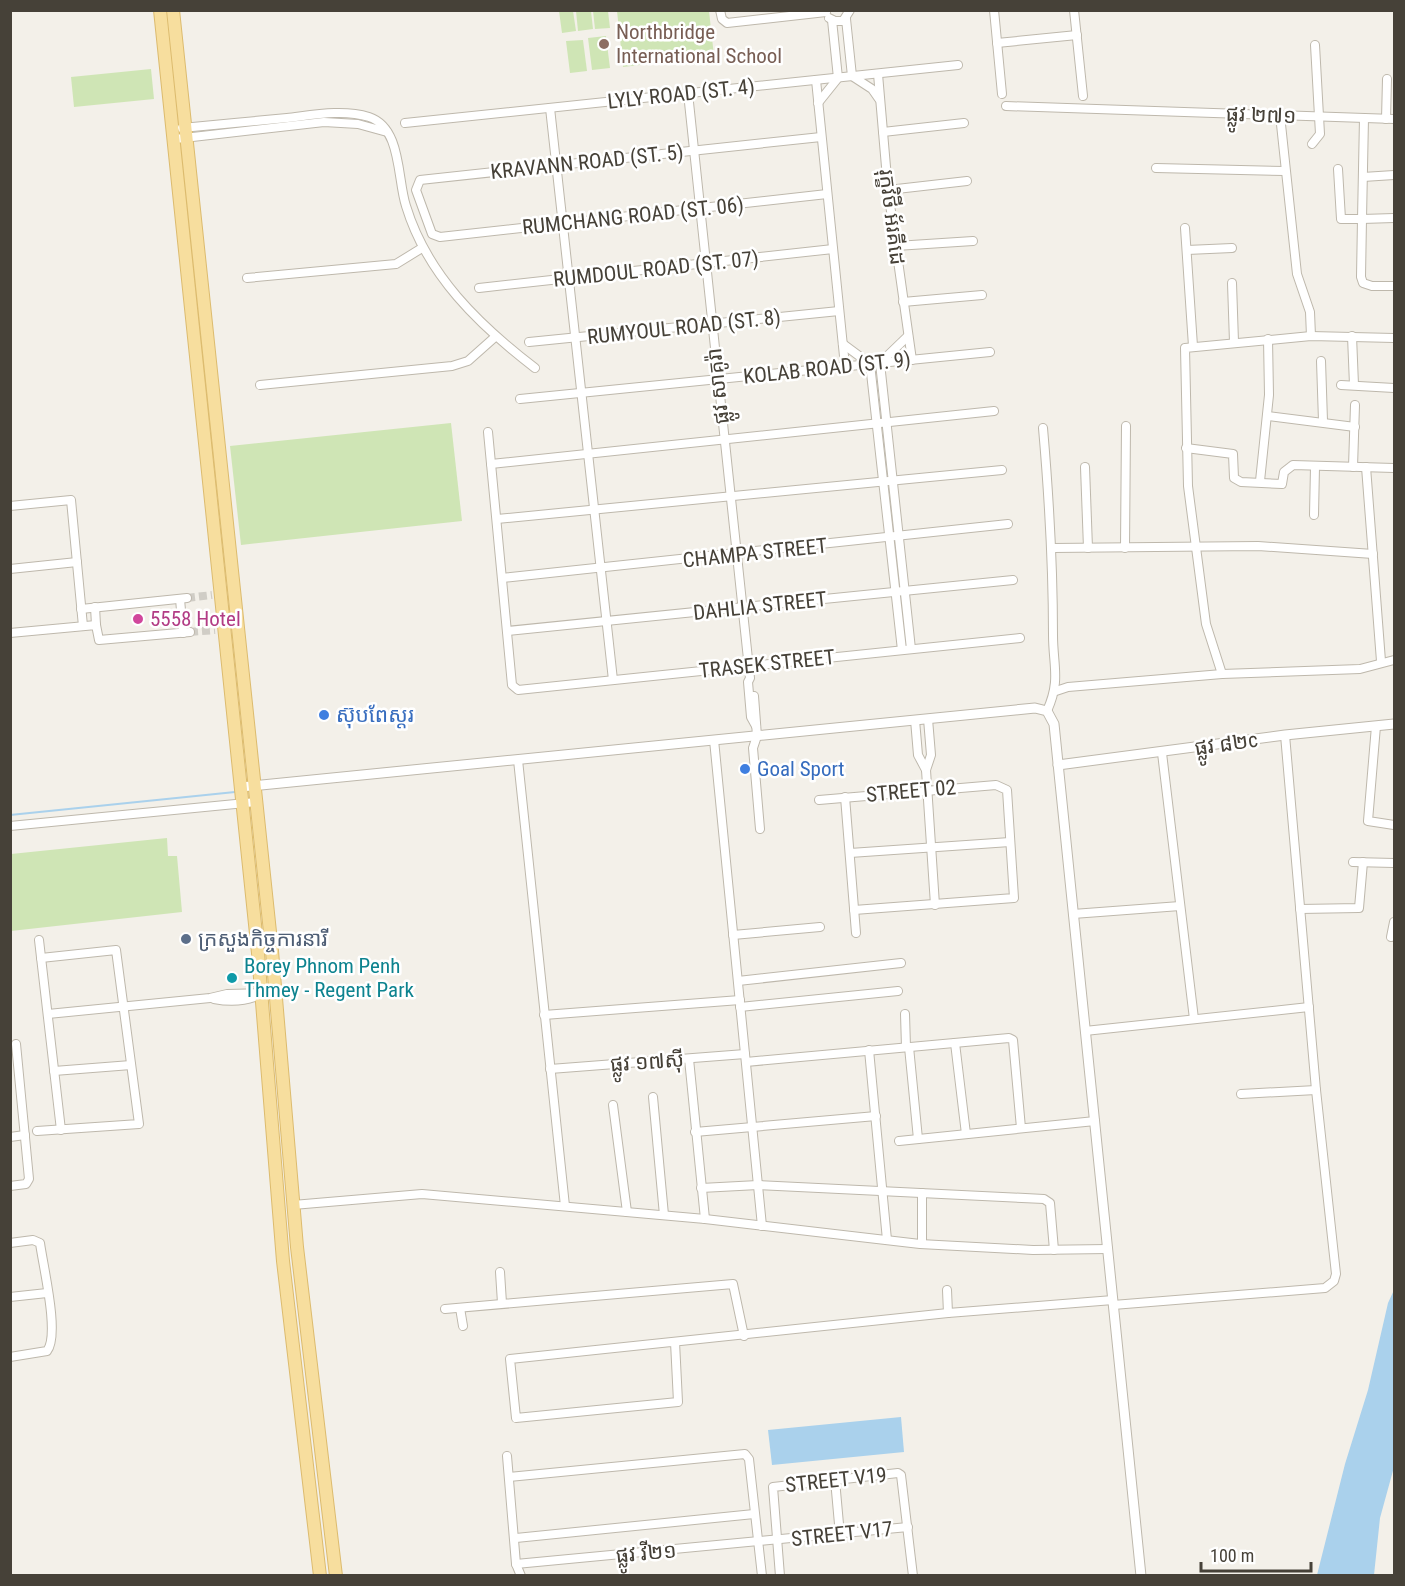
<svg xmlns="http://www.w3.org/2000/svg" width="1405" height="1586" font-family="'Roboto Condensed','Noto Sans Khmer',sans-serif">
	<rect width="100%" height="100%" fill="#f3f0e9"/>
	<g fill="#cfe5b5">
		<polygon points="559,11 573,11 576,31 562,33"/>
		<polygon points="576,11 591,11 593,29 578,31"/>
		<polygon points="593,11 608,11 610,28 595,29"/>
		<polygon points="617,11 709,11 714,56 623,67"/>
		<polygon points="606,36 610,68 592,70 588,38"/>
		<polygon points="583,40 587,71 570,73 566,41"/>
		<polygon points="151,69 154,99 74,107 71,77"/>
		<polygon points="451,423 462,521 241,545 230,446"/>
		<polygon points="167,838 168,856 177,856 182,912 11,931 11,854"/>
	</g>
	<g fill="#aad1ec">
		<polygon points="1394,1290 1394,1467 1380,1518 1374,1575 1317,1575 1345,1464 1368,1390 1388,1303"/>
		<polygon points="901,1417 904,1452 772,1465 768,1430"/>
	</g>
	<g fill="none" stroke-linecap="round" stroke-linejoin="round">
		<polyline stroke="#aad1ec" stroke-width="2" points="10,815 235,792"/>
		<g stroke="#d0cdc6" stroke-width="8" stroke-dasharray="8 4" stroke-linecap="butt">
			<polyline points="187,598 212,595"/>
			<polyline points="190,632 215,630"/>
		</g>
		<defs>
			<g id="minor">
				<polyline points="720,10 722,19 727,23 826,12"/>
				<polyline points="994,10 1002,94"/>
				<polyline points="1074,10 1083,96"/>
				<polyline points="829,18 835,21 843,21 850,10"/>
				<polyline points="846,19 852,76 872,89 879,99"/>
				<polyline points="997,43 1077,35"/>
				<polyline points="878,74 888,190 912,360"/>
				<polyline points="816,80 845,366"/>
				<polyline points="688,93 750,678 748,682 751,717 756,726"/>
				<polyline points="818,103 838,78 832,20"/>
				<polyline points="1006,106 1394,119"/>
				<polyline points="550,108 613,680"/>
				<polyline points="1280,115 1297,274 1310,312 1311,336"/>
				<polyline points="1364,118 1362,219 1394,218"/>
				<polyline points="1386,119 1387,79"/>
				<polyline points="405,123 958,65"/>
				<path d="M182 128C217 125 252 121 287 118 313 115 343 109 369 117 402 128 397 179 406 206 427 275 479 325 535 368"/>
				<polyline points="883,132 964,123"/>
				<polyline points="821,137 420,180 416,190 432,234 440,237 827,194"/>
				<polyline points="175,139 324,122 358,124 387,132"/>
				<polyline points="1312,144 1320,134 1315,45"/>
				<polyline points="1156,168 1285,171"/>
				<polyline points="1338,169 1341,219 1362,219 1361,277 1363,283 1372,286 1394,286"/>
				<polyline points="1363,177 1394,175"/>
				<polyline points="888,190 967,181"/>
				<polyline points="1185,228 1193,346"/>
				<polyline points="896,246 973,241"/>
				<polyline points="1187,250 1232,248"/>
				<polyline points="247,278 396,264 422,248"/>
				<polyline points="1232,283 1234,342"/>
				<polyline points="479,288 833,249"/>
				<polyline points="903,302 982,295"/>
				<polyline points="908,336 880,363 911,649"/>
				<polyline points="1352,336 1354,385"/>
				<polyline points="529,342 839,311"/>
				<polyline points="843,344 870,364 902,650"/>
				<polyline points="1321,361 1323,421"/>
				<polyline points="260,385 452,366 468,361 495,337"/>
				<polyline points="1341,385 1394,388"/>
				<polyline points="520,399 990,352"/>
				<polyline points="1268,416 1355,427"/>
				<path d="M1043 428C1049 497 1053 565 1053 635 1053 666 1061 680 1047 711"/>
				<polyline points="488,432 512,685 518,690 1020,638"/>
				<polyline points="1186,448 1233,454 1234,478 1241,482 1282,484 1284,472 1293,465 1394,468"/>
				<polyline points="491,464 994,411"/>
				<polyline points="1085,467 1088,548"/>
				<polyline points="1353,467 1355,405"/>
				<polyline points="1366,467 1381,661"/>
				<polyline points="1260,481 1269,395 1268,339"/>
				<polyline points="10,506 71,500 83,626"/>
				<polyline points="1314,515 1315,467"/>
				<polyline points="497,519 1002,470"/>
				<polyline points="1053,548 1258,546 1373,554"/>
				<polyline points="1125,548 1126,426"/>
				<polyline points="10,569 77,562"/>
				<polyline points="502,578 1008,524"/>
				<polyline points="180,599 183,633"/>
				<polyline points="95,607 96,625"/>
				<polyline points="81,609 187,598"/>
				<polyline points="507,631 1013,580"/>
				<polyline points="10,633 96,625 99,640 190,632"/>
				<polyline points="1222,674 1206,624 1188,486 1185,348 1311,336 1394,338"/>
				<polyline points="1056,691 1068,687 1222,674 1360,669 1394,660"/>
				<polyline points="754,696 757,736 753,748 760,829"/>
				<polyline points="928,719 931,755 926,770 935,905"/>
				<polyline points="915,720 918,755 926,770"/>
				<polyline points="1376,726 1368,821 1394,825"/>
				<polyline points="714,740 762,1226"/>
				<polyline points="1162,753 1194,1019"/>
				<polyline points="518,760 565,1206"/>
				<polyline points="845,797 856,933"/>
				<polyline points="819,800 996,785 1007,790 1014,898 854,910"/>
				<polyline points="10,826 256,802"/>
				<polyline points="850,853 1010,842"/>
				<polyline points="1353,862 1394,863"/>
				<polyline points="1300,909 1359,908 1363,862"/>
				<polyline points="1073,914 1180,906"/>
				<polyline points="733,935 820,927"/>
				<polyline points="1391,937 1394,922"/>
				<polyline points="39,940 61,1130"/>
				<polyline points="738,981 901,963"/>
				<path d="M214 999C230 1002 246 1002 261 994"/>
				<polyline points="740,1007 898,991"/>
				<polyline points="48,1014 210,998 227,994 265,993"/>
				<polyline points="905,1014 906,1047"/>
				<polyline points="544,1015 740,1000"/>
				<polyline points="1085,1031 1309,1007"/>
				<polyline points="955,1043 966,1134"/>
				<polyline points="909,1047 918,1139"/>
				<polyline points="869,1050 887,1240"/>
				<polyline points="689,1059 705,1219"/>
				<polyline points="746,1062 1009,1038 1013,1040 1021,1128"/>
				<polyline points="550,1069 745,1054"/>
				<polyline points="54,1071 131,1065"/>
				<polyline points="1241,1094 1316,1090"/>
				<polyline points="653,1097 664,1215"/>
				<polyline points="613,1105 627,1212"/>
				<polyline points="37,1131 139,1124 116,950 41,958"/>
				<polyline points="695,1132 876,1116"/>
				<polyline points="10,1137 25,1135"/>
				<polyline points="899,1141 1095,1121"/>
				<polyline points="10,1186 26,1184 29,1179 16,1044"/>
				<polyline points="701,1188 758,1185 1044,1199 1050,1203 1054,1250"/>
				<polyline points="922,1193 922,1243"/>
				<polyline points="293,1205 422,1194 705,1219 920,1244 1033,1250 1108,1249"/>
				<path d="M10 1243 33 1240 40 1243C43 1266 60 1335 47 1351L10 1357"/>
				<polyline points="500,1272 502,1303"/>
				<polyline points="947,1290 948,1313"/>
				<polyline points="10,1297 47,1293"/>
				<polyline points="1113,1305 1325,1288 1334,1281 1336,1274 1316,1090 1285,735"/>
				<polyline points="460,1308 463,1326"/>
				<polyline points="445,1309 733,1284 744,1336"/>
				<polyline points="675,1342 678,1402 516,1418 510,1359 948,1313 1113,1300"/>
				<polyline points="507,1456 516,1564 521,1576"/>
				<polyline points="509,1477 745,1454 749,1459 762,1576"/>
				<polyline points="835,1480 840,1535"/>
				<polyline points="516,1538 754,1514"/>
				<polyline points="516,1564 908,1527"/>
				<polyline points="780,1576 773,1487 898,1473 901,1475 913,1576"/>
			</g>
			<g id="tertiary">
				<polyline points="1058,765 1285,735 1394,724"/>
				<polyline points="241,787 1035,708 1047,711 1054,724 1141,1576"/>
			</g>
			<g id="primary">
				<polyline points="160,10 258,953 283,1261 320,1576"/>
				<polyline points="173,10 272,951 297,1247 336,1576"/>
			</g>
		</defs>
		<use href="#minor" stroke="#beb8ac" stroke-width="10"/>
		<use href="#tertiary" stroke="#beb8ac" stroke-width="11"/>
		<use href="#primary" stroke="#dcbb6e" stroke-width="14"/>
		<use href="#minor" stroke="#fff" stroke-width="8"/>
		<use href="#tertiary" stroke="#fff" stroke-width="9"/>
		<use href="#primary" stroke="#f7de9e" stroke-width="12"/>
	</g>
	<circle fill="#8d6e63" stroke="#fff" stroke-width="2" cx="604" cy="44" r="6"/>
	<circle fill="#d1479c" stroke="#fff" stroke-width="2" cx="138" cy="619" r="6"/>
	<g fill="#3f7fe0" stroke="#fff" stroke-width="2">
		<circle cx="324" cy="715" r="6"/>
		<circle cx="745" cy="769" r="6"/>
	</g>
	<circle fill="#5c6f8a" stroke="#fff" stroke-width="2" cx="186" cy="939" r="6"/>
	<circle fill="#0f9aa8" stroke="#fff" stroke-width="2" cx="232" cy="978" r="6"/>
	<g text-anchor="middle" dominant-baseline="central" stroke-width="5" stroke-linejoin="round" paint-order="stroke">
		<g font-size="21" fill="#785e54" stroke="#fff" text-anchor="start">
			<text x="616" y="32">Northbridge<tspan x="616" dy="24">International School</tspan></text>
		</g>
		<g font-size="21" fill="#464138" stroke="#fff">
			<text transform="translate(681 94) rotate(-6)">LYLY ROAD (ST. 4)</text>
			<text transform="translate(1261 115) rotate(2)">ផ្លូវ ២៧១</text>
			<text transform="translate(587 162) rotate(-6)">KRAVANN ROAD (ST. 5)</text>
			<text transform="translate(633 216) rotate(-6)">RUMCHANG ROAD (ST. 06)</text>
			<text transform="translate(892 217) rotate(83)">រុក្ខវិថី អ័រគីដេ</text>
			<text transform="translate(656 269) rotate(-6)">RUMDOUL ROAD (ST. 07)</text>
			<text transform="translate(684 327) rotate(-6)">RUMYOUL ROAD (ST. 8)</text>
			<text transform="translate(827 368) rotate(-6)">KOLAB ROAD (ST. 9)</text>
			<text transform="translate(718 386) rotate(-96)">ផ្លូវ សាគូរ៉ា</text>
			<text transform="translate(755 553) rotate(-6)">CHAMPA STREET</text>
			<text transform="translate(760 606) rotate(-6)">DAHLIA STREET</text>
			<text transform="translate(767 664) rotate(-6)">TRASEK STREET</text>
			<text transform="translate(1226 744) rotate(-8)">ផ្លូវ ៨២c</text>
			<text transform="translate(911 791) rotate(-5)">STREET 02</text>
			<text transform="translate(647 1062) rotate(-4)">ផ្លូវ ១៧ស៊ី</text>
			<text transform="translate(836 1480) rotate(-6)">STREET V19</text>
			<text transform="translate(842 1534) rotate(-6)">STREET V17</text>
			<text transform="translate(646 1553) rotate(-5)">ផ្លូវ វី២១</text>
		</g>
		<g font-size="21" fill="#b23c85" stroke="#fff" text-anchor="start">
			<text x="150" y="619">5558 Hotel</text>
		</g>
		<g font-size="21" fill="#366cbe" stroke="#fff" text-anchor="start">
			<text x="336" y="715">ស៊ុបពែស្តរ</text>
			<text x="757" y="769">Goal Sport</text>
		</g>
		<g font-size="21" fill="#4e5e75" stroke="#fff" text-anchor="start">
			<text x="198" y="939">ក្រសួងកិច្ចការនារី</text>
		</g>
		<g font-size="21" fill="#0d838f" stroke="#fff" text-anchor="start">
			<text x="244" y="966">Borey Phnom Penh<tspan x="244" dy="24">Thmey - Regent Park</tspan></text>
		</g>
	</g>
	<rect width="1405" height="1586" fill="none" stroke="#464138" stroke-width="24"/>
	<path d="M1201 1562v9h110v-9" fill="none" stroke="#464138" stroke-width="3"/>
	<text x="1210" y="1562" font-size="18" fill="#464138" stroke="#ffffff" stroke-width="4.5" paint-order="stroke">100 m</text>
</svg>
